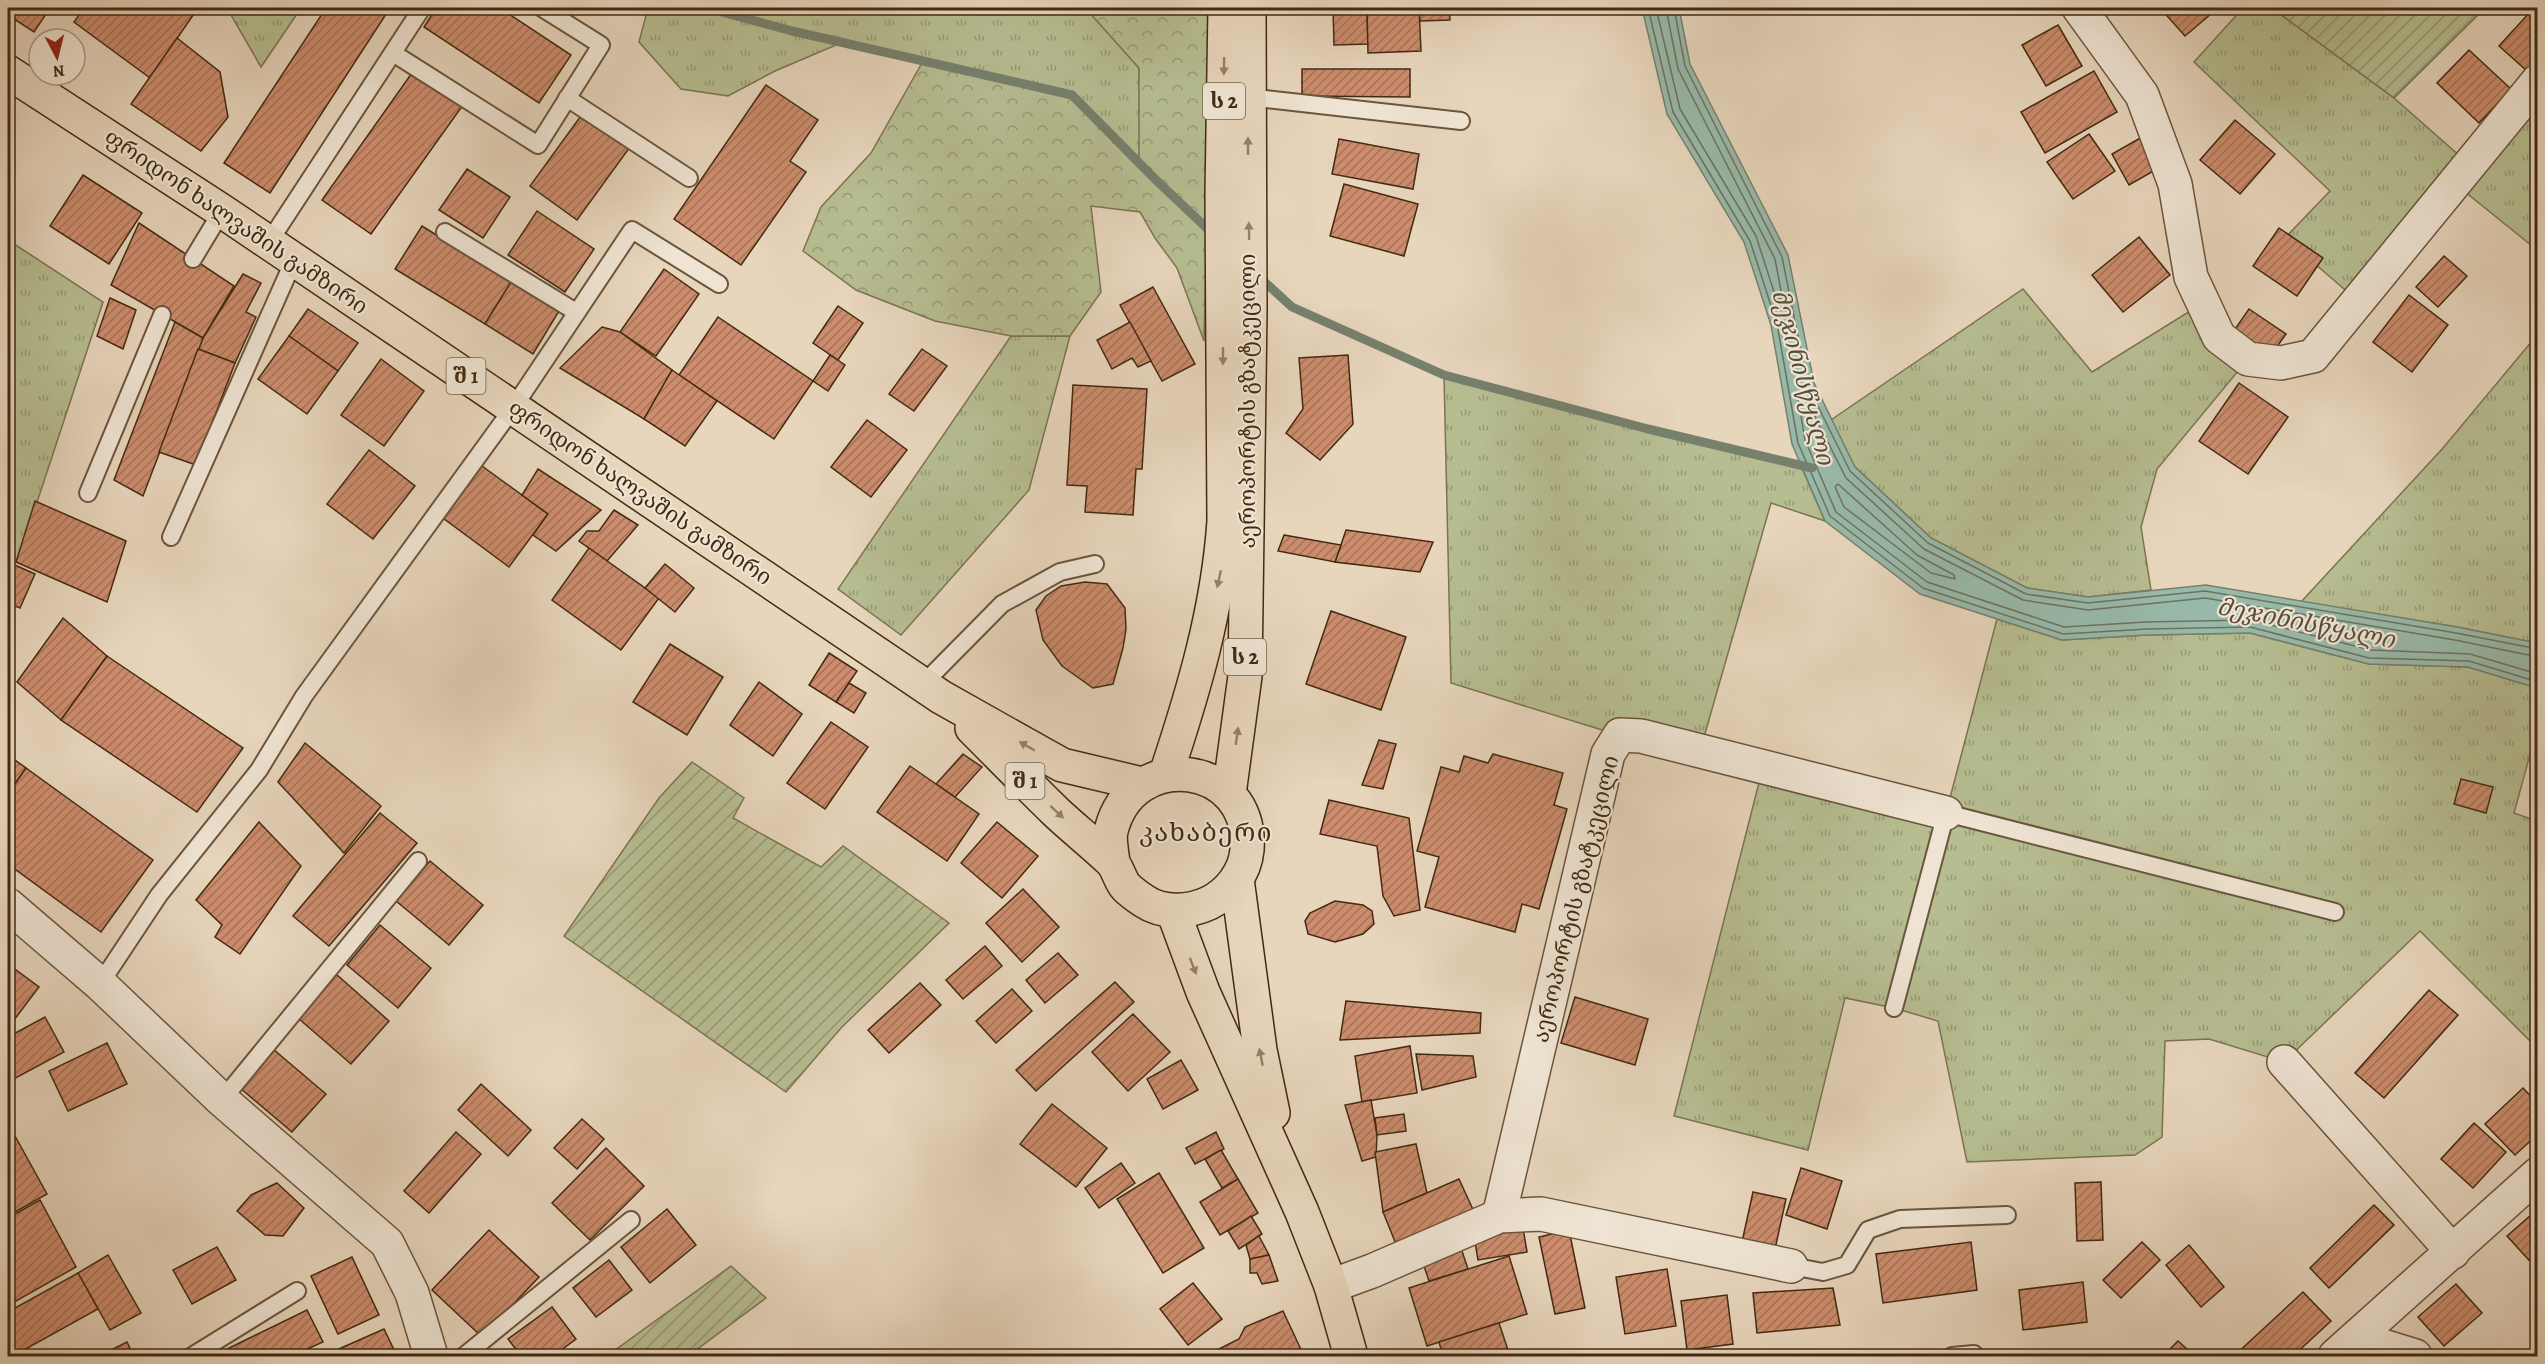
<svg xmlns="http://www.w3.org/2000/svg" width="2545" height="1364" font-family="Alegreya,'Noto Serif Georgian',serif">
	<defs>
		<pattern id="grass-tufts" width="24" height="20" patternUnits="userSpaceOnUse" patternTransform="scale(1.5)"><rect width="24" height="20" fill="#b6bd91"/><path d="M3 7l-1-3M5 7V3M7 7l1-3M15 17l-1-3M17 17v-4M19 17l1-3" fill="none" stroke="#969a75"/></pattern>
		<pattern id="forest-crowns" width="20" height="18" patternUnits="userSpaceOnUse" patternTransform="scale(1.5)"><rect width="20" height="18" fill="#b6bd91"/><path d="M2 6a3 3 0 1 1 6 0M12 15a3 3 0 1 1 6 0" fill="none" stroke="#969a75"/></pattern>
		<pattern id="garden-furrows" width="10" height="10" patternUnits="userSpaceOnUse" patternTransform="scale(1.5)"><rect width="10" height="10" fill="#b6bd91"/><path d="M-1 1l2-2M0 10L10 0M9 11l2-2" fill="none" stroke="#969a75"/></pattern>
		<pattern id="building-hatch" width="6" height="6" patternUnits="userSpaceOnUse" patternTransform="scale(1.5)"><rect width="6" height="6" fill="#cc8c6d"/><path d="M-1 1l2-2M0 6l6-6M5 7l2-2" fill="none" stroke="#a77358"/></pattern>
	</defs>
	<rect width="100%" height="100%" fill="#e7d5bc"/>
	<filter id="stains"><feTurbulence type="fractalNoise" baseFrequency=".00333" numOctaves="4"/><feColorMatrix values="0 0 0 0 .2 0 0 0 0 .09 0 0 0 0 .02 0 0 0 .5 -.17"/></filter>
	<radialGradient id="worn" r=".72"><stop offset=".6" stop-color="#630" stop-opacity="0"/><stop offset="1" stop-color="#630" stop-opacity=".3"/></radialGradient>
	<g fill="url(#grass-tufts)" stroke="#7c7451" stroke-width="1.5">
		<polygon points="227,8 301,8 261,67"/>
		<polygon points="648,8 1081,8 1087,9 1139,68 1140,163 1072,95 843,42 775,71 728,96 681,89 639,42"/>
		<polygon points="2243,8 2272,8 2394,98 2469,164 2537,81 2537,250 2454,183 2358,301 2285,238 2330,191 2194,62"/>
		<polygon points="8,240 103,302 18,560 8,554"/>
		<polygon points="2023,289 2092,372 2203,303 2248,359 2157,469 2141,527 2151,590 2088,597 2027,588 1931,538 1855,467 1831,420"/>
		<polygon points="2537,335 2537,643 2457,627 2301,602 2443,448"/>
		<polygon points="1011,336 1070,336 1029,490 901,635 838,589"/>
		<polygon points="1444,375 1648,429 1801,466 1825,521 1771,503 1700,751 1602,730 1451,683"/>
		<polygon points="1997,619 2062,640 2147,635 2250,633 2369,664 2468,667 2537,688 2537,729 2514,813 2537,821 2538,1045 2536,1047 2420,931 2284,1062 2209,1039 2165,1041 2162,1137 2135,1155 1967,1162 1938,1021 1894,1008 1845,998 1808,1150 1674,1116 1763,767 1946,813"/>
	</g>
	<polygon fill="url(#forest-crowns)" stroke="#7c7451" stroke-width="1.5" points="1081,8 1212,8 1204,341 1177,268 1155,238 1140,212 1091,206 1101,292 1070,336 1011,336 935,321 856,290 803,251 821,207 871,153 923,61 1072,95 1139,163 1139,68 1087,10"/>
	<g fill="url(#garden-furrows)" stroke="#7c7451" stroke-width="1.5">
		<polygon points="2272,8 2485,8 2394,98"/>
		<polygon points="692,762 744,798 733,818 821,867 843,846 949,923 841,1028 786,1092 564,936 659,798"/>
		<polygon points="731,1266 766,1298 688,1356 607,1356"/>
	</g>
	<polygon fill="#98b9aa" stroke="#76806d" stroke-width="1.5" points="1642,8 1679,8 1690,64 1788,255 1814,383 1855,467 1931,538 2027,588 2088,597 2206,585 2457,627 2537,643 2537,688 2468,667 2369,664 2250,633 2147,635 2062,640 1920,594 1825,521 1792,444 1771,325 1744,242 1667,114"/>
	<g fill="none" stroke-linecap="round" stroke-linejoin="round">
		<g stroke="#6d725e" stroke-width="1.5">
			<polyline points="1648,8 1673,112 1750,241 1777,324 1798,443 1830,516 1923,588 2063,634 2147,629 2250,627 2369,658 2469,661 2538,682"/>
			<polyline points="1656,8 1680,109 1756,236 1776,298 1780,299 1782,296 1775,259 1678,69 1666,8"/>
			<polyline points="1674,8 1685,66 1782,257 1808,386 1850,471 1928,543 2026,594 2088,603 2205,591 2456,633 2538,649"/>
			<polygon points="1838,484 1917,555 1954,575 1955,579 1931,573 1844,507 1835,487"/>
			<polyline points="2538,657 2455,640 2205,598 2088,610 2023,600 1924,549 1846,478 1802,391 1797,392 1805,440 1836,512 1927,582 2064,627 2146,622 2251,620 2371,650 2470,654 2538,674"/>
		</g>
		<g stroke="#76806d" stroke-width="9">
			<polyline points="707,8 792,31 1072,95 1156,180 1213,234"/>
			<polyline points="1258,276 1292,307 1444,375 1648,429 1812,468"/>
		</g>
	</g>
	<g fill="url(#building-hatch)" stroke="#422a11" stroke-width="1.5">
		<polygon points="8,8 50,8 34,32 8,15"/>
		<polygon points="84,8 198,8 150,78 74,22"/>
		<polygon points="326,8 390,8 270,193 224,163"/>
		<polygon points="436,8 500,8 571,55 539,103 424,27"/>
		<polygon points="1333,8 1367,8 1368,44 1334,45"/>
		<polygon points="1367,8 1419,8 1421,51 1368,53"/>
		<polygon points="1419,8 1449,8 1450,20 1420,21"/>
		<polygon points="2160,8 2218,8 2185,36"/>
		<polygon points="2531,11 2538,17 2538,59 2527,71 2499,46"/>
		<polygon points="2058,25 2082,66 2046,86 2022,45"/>
		<polygon points="177,38 220,72 228,117 201,151 131,104"/>
		<polygon points="2469,50 2511,89 2479,123 2437,83"/>
		<polygon points="1302,69 1410,69 1410,97 1302,96"/>
		<polygon points="414,70 463,105 371,234 322,200"/>
		<polygon points="2094,71 2117,112 2045,153 2021,112"/>
		<polygon points="766,85 818,120 790,161 806,172 741,265 674,219"/>
		<polygon points="583,113 630,147 577,220 530,186"/>
		<polygon points="2235,120 2275,154 2240,194 2200,160"/>
		<polygon points="2149,133 2166,164 2129,185 2112,154"/>
		<polygon points="2089,134 2115,171 2073,199 2047,162"/>
		<polygon points="1339,139 1419,154 1413,189 1332,174"/>
		<polygon points="467,169 510,197 483,238 439,210"/>
		<polygon points="83,175 142,213 109,264 50,226"/>
		<polygon points="1344,184 1418,204 1404,256 1330,236"/>
		<polygon points="537,211 594,249 565,292 508,255"/>
		<polygon points="139,223 234,286 203,338 111,285"/>
		<polygon points="422,226 511,282 485,324 395,269"/>
		<polygon points="2279,228 2323,258 2297,296 2253,266"/>
		<polygon points="2139,237 2170,275 2123,312 2092,275"/>
		<polygon points="2444,256 2467,276 2438,307 2416,287"/>
		<polygon points="664,269 699,294 656,356 620,332"/>
		<polygon points="243,274 261,283 246,312 256,317 235,363 198,349 203,338"/>
		<polygon points="511,282 559,311 533,354 485,324"/>
		<polygon points="1153,287 1195,364 1162,381 1120,305"/>
		<polygon points="2409,295 2448,325 2412,372 2373,342"/>
		<polygon points="110,298 136,310 123,349 97,336"/>
		<polygon points="838,306 863,323 838,360 813,343"/>
		<polygon points="308,309 358,343 338,371 289,336"/>
		<polygon points="2249,309 2286,334 2269,358 2233,332"/>
		<polygon points="718,317 813,381 774,439 679,375"/>
		<polygon points="175,322 203,338 143,496 114,480"/>
		<polygon points="1130,322 1151,361 1138,367 1132,358 1112,369 1097,340"/>
		<polygon points="602,327 620,332 672,370 644,419 560,368"/>
		<polygon points="289,336 338,371 307,414 258,379"/>
		<polygon points="198,349 235,363 196,465 159,452"/>
		<polygon points="922,349 947,366 914,411 889,394"/>
		<polygon points="830,355 845,365 828,391 813,381"/>
		<polygon points="1348,355 1353,424 1320,460 1286,433 1303,409 1299,358"/>
		<polygon points="381,359 424,391 384,446 341,415"/>
		<polygon points="672,370 717,401 685,446 644,419"/>
		<polygon points="2239,383 2288,417 2248,474 2199,441"/>
		<polygon points="1073,385 1147,389 1142,469 1136,469 1133,515 1085,512 1087,486 1067,485"/>
		<polygon points="867,420 907,450 871,497 831,467"/>
		<polygon points="369,450 415,486 373,539 327,504"/>
		<polygon points="482,466 548,514 509,567 443,518"/>
		<polygon points="538,469 601,510 556,551 533,535 548,514 522,495"/>
		<polygon points="35,501 126,541 107,602 16,562"/>
		<polygon points="614,510 638,525 607,561 579,541 587,531 599,531"/>
		<polygon points="1346,530 1433,542 1420,572 1335,562"/>
		<polygon points="1284,535 1341,545 1335,562 1278,551"/>
		<polygon points="589,548 659,598 621,650 552,600"/>
		<polygon points="8,562 35,574 20,608 8,603"/>
		<polygon points="665,564 694,588 675,612 645,588"/>
		<polygon points="1085,582 1107,584 1125,608 1126,629 1123,648 1113,684 1093,688 1062,666 1043,640 1036,610 1046,596 1061,586"/>
		<polygon points="1331,611 1406,637 1381,710 1306,684"/>
		<polygon points="63,618 107,656 61,720 17,682"/>
		<polygon points="670,644 723,677 687,735 633,702"/>
		<polygon points="829,653 857,671 836,702 809,685"/>
		<polygon points="107,656 243,748 197,812 61,720"/>
		<polygon points="759,682 802,714 773,756 730,725"/>
		<polygon points="849,683 866,693 854,713 836,702"/>
		<polygon points="831,722 868,747 825,809 787,783"/>
		<polygon points="1379,740 1396,744 1383,789 1362,785"/>
		<polygon points="305,743 381,806 344,853 278,782"/>
		<polygon points="963,754 982,767 955,797 936,784"/>
		<polygon points="1493,754 1563,773 1554,805 1567,809 1539,909 1522,904 1515,932 1425,907 1439,857 1417,851 1441,767 1459,772 1464,756 1488,763"/>
		<polygon points="8,755 26,768 8,794"/>
		<polygon points="910,766 979,814 947,861 877,812"/>
		<polygon points="26,768 153,860 101,932 8,864 8,794"/>
		<polygon points="2461,779 2493,787 2486,813 2454,804"/>
		<polygon points="1329,800 1409,818 1420,910 1394,916 1383,896 1377,846 1320,834"/>
		<polygon points="380,813 417,843 329,946 293,916"/>
		<polygon points="259,822 301,866 240,954 215,937 222,925 196,900"/>
		<polygon points="997,822 1038,856 1002,898 961,863"/>
		<polygon points="430,861 483,905 449,945 396,901"/>
		<polygon points="1023,889 1059,927 1022,962 986,923"/>
		<polygon points="1335,901 1363,905 1372,911 1374,924 1363,934 1335,942 1308,934 1305,921 1310,913"/>
		<polygon points="380,925 431,968 398,1008 347,965"/>
		<polygon points="985,946 1002,966 963,999 946,980"/>
		<polygon points="1058,953 1078,975 1045,1003 1026,980"/>
		<polygon points="8,964 39,987 8,1028"/>
		<polygon points="336,974 389,1021 351,1064 298,1018"/>
		<polygon points="1115,982 1134,1002 1036,1091 1016,1070"/>
		<polygon points="920,983 941,1005 889,1053 868,1030"/>
		<polygon points="1012,989 1032,1011 996,1043 976,1021"/>
		<polygon points="2429,990 2458,1015 2384,1098 2355,1073"/>
		<polygon points="1575,997 1648,1019 1635,1065 1561,1043"/>
		<polygon points="1346,1001 1481,1013 1480,1033 1340,1040"/>
		<polygon points="1133,1014 1170,1052 1128,1091 1092,1052"/>
		<polygon points="45,1017 64,1052 10,1081 8,1076 8,1037"/>
		<polygon points="107,1043 127,1084 68,1111 49,1071"/>
		<polygon points="1410,1046 1417,1093 1362,1102 1355,1056"/>
		<polygon points="273,1049 326,1094 292,1132 240,1088"/>
		<polygon points="1416,1054 1473,1056 1476,1077 1422,1090"/>
		<polygon points="1181,1060 1198,1090 1163,1109 1147,1079"/>
		<polygon points="481,1084 531,1130 508,1156 458,1110"/>
		<polygon points="2523,1088 2538,1104 2538,1134 2515,1155 2485,1124"/>
		<polygon points="1371,1100 1377,1135 1376,1157 1362,1161 1345,1105"/>
		<polygon points="1052,1104 1107,1148 1076,1187 1020,1144"/>
		<polygon points="1404,1114 1406,1131 1377,1135 1375,1118"/>
		<polygon points="582,1119 604,1139 577,1169 554,1148"/>
		<polygon points="2474,1123 2506,1152 2473,1188 2441,1159"/>
		<polygon points="456,1132 481,1154 429,1213 404,1191"/>
		<polygon points="1216,1132 1224,1149 1195,1164 1186,1148"/>
		<polygon points="15,1136 47,1194 8,1216 8,1140"/>
		<polygon points="1416,1144 1427,1193 1383,1212 1375,1152"/>
		<polygon points="606,1148 644,1186 590,1240 552,1203"/>
		<polygon points="1221,1150 1238,1179 1222,1188 1205,1159"/>
		<polygon points="1121,1163 1135,1183 1099,1208 1085,1188"/>
		<polygon points="1801,1168 1842,1181 1827,1229 1786,1215"/>
		<polygon points="1159,1173 1204,1248 1163,1273 1117,1199"/>
		<polygon points="1238,1179 1258,1213 1220,1235 1200,1202"/>
		<polygon points="1459,1179 1476,1216 1398,1249 1383,1212"/>
		<polygon points="2101,1182 2103,1240 2077,1241 2075,1183"/>
		<polygon points="277,1183 304,1208 283,1236 265,1235 237,1211 251,1195"/>
		<polygon points="1753,1192 1786,1199 1775,1249 1742,1242"/>
		<polygon points="40,1200 76,1267 9,1305 8,1218"/>
		<polygon points="2374,1205 2394,1225 2329,1288 2310,1268"/>
		<polygon points="667,1209 696,1245 650,1283 621,1247"/>
		<polygon points="2538,1209 2538,1270 2507,1236"/>
		<polygon points="1251,1216 1262,1234 1239,1249 1228,1231"/>
		<polygon points="1522,1222 1527,1252 1478,1260 1473,1230"/>
		<polygon points="489,1230 539,1277 482,1337 432,1290"/>
		<polygon points="1569,1230 1585,1308 1555,1314 1539,1237"/>
		<polygon points="1259,1236 1269,1255 1250,1259 1246,1245"/>
		<polygon points="1458,1239 1468,1269 1429,1281 1419,1251"/>
		<polygon points="1971,1242 1977,1290 1883,1303 1876,1254"/>
		<polygon points="2142,1242 2160,1260 2121,1298 2103,1280"/>
		<polygon points="2189,1245 2224,1287 2201,1307 2166,1265"/>
		<polygon points="217,1247 236,1280 192,1304 173,1270"/>
		<polygon points="108,1255 141,1313 110,1330 78,1273"/>
		<polygon points="1269,1255 1278,1281 1262,1284 1257,1273 1250,1273 1250,1259"/>
		<polygon points="1509,1256 1527,1314 1427,1346 1409,1288"/>
		<polygon points="352,1257 379,1315 338,1334 311,1276"/>
		<polygon points="609,1260 632,1290 596,1317 573,1288"/>
		<polygon points="1667,1269 1676,1326 1625,1334 1616,1277"/>
		<polygon points="78,1273 98,1309 13,1356 8,1356 8,1312"/>
		<polygon points="2083,1282 2087,1322 2023,1330 2019,1290"/>
		<polygon points="1193,1283 1222,1319 1188,1345 1160,1309"/>
		<polygon points="2456,1284 2482,1313 2444,1346 2418,1317"/>
		<polygon points="1833,1288 1840,1325 1757,1333 1753,1293"/>
		<polygon points="2303,1292 2331,1321 2293,1356 2234,1356"/>
		<polygon points="1727,1295 1733,1344 1687,1350 1681,1301"/>
		<polygon points="552,1307 576,1339 553,1356 521,1356 508,1339"/>
		<polygon points="307,1310 323,1342 292,1356 213,1356"/>
		<polygon points="1283,1311 1304,1356 1205,1356 1239,1339 1245,1327"/>
		<polygon points="1499,1323 1510,1356 1443,1356 1439,1342"/>
		<polygon points="384,1329 397,1356 323,1356"/>
		<polygon points="2178,1341 2195,1356 2163,1356"/>
		<polygon points="127,1342 134,1356 99,1356"/>
	</g>
	<g fill="none" stroke-linecap="round" stroke-linejoin="round">
		<defs>
			<g id="service">
				<polyline points="393,53 538,145 601,45 542,8"/>
				<polyline points="1248,97 1461,121"/>
				<polyline points="567,98 689,178"/>
				<polyline points="445,232 576,312"/>
				<polyline points="269,242 422,8"/>
				<polyline points="193,259 222,211"/>
				<polyline points="88,493 162,315"/>
				<polyline points="171,537 294,260"/>
				<polyline points="923,684 1002,604 1060,572 1095,564"/>
				<polyline points="100,984 159,895 259,770 304,696 513,408 632,230 719,284"/>
				<polyline points="1894,1008 1946,813 2335,912"/>
				<polyline points="222,1100 418,861"/>
				<polyline points="1791,1266 1823,1272 1847,1265 1868,1230 1900,1219 2007,1215"/>
				<polyline points="192,1356 297,1291"/>
				<polyline points="464,1356 631,1220"/>
				<polyline points="1952,1356 1974,1354 1974,1356"/>
			</g>
			<g id="minor">
				<polyline points="2079,8 2142,95 2175,184 2191,277 2219,337 2248,359 2281,363 2313,356 2538,81"/>
				<polyline points="8,905 100,984 222,1100 387,1243 412,1293 431,1356"/>
				<polyline points="2284,1062 2453,1252"/>
				<polyline points="1499,1216 1608,754 1620,735 1641,736 1946,813"/>
				<polyline points="1331,1286 1372,1271 1499,1216 1541,1214 1791,1266"/>
				<polyline points="2357,1338 2415,1356"/>
				<polyline points="2335,1356 2538,1174"/>
			</g>
			<g id="primary">
				<polyline points="1237,879 1260,1050 1273,1113"/>
				<polyline points="1173,911 1203,992 1302,1212 1331,1286 1351,1356"/>
			</g>
			<g id="trunk">
				<polyline points="8,72 222,211 941,697 1062,765 1142,784"/>
				<path d="M972 728C1000 756 1027 784 1056 812 1073 828 1092 843 1110 860 1118 867 1119 879 1126 887 1131 892 1138 897 1144 901 1163 914 1190 912 1209 903 1229 893 1245 873 1247 850 1254 761 1132 745 1111 831 1109 840 1112 853 1113 863"/>
				<path d="M1166 774C1194 690 1218 609 1224 521L1222 194 1225 8"/>
				<polyline points="1229,794 1245,676 1250,309 1249,8"/>
			</g>
		</defs>
		<use href="#service" stroke="#6b553c" stroke-width="20"/>
		<use href="#minor" stroke="#6b553c" stroke-width="36"/>
		<use href="#primary" stroke="#422a11" stroke-width="36"/>
		<use href="#trunk" stroke="#422a11" stroke-width="36"/>
		<use href="#service" stroke="#efe4d3" stroke-width="16"/>
		<use href="#minor" stroke="#efe4d3" stroke-width="33"/>
		<use href="#primary" stroke="#e7d5bc" stroke-width="33"/>
		<use href="#trunk" stroke="#e7d5bc" stroke-width="33"/>
	</g>
	<defs><path id="oneway-solid" d="M-6-.8H1V-3.2L6.5 0L1 3.2V.8H-6Z" transform="scale(1.5)"/></defs>
	<g fill="#948066">
		<use href="#oneway-solid" transform="translate(1224 66) rotate(91)"/>
		<use href="#oneway-solid" transform="translate(1248 146) rotate(-90)"/>
		<use href="#oneway-solid" transform="translate(1249 231) rotate(-91)"/>
		<use href="#oneway-solid" transform="translate(1223 356) rotate(90)"/>
		<use href="#oneway-solid" transform="translate(1219 579) rotate(102)"/>
		<use href="#oneway-solid" transform="translate(1237 736) rotate(-82)"/>
		<use href="#oneway-solid" transform="translate(1027 746) rotate(-150)"/>
		<use href="#oneway-solid" transform="translate(1057 812) rotate(43)"/>
		<use href="#oneway-solid" transform="translate(1193 966) rotate(69)"/>
		<use href="#oneway-solid" transform="translate(1261 1057) rotate(-101)"/>
	</g>
	<g text-anchor="middle" dominant-baseline="central" stroke-width="4.5" stroke-linejoin="round" paint-order="stroke">
		<g fill="#efe4d3" stroke="#76624b" stroke-width="1.5">
			<rect x="1203" y="83" width="42" height="36" rx="4.5"/>
			<rect x="446.5" y="358" width="39" height="36" rx="4.5"/>
			<rect x="1224" y="639" width="42" height="36" rx="4.5"/>
			<rect x="1005.5" y="763" width="39" height="36" rx="4.5"/>
		</g>
		<g font-size="21" font-weight="bold" fill="#422a11">
			<text x="1224" y="101">ს 2</text>
			<text x="466" y="376">შ 1</text>
			<text x="1245" y="657">ს 2</text>
			<text x="1025" y="781">შ 1</text>
		</g>
		<g font-size="22" fill="#422a11" stroke="#efe4d3">
			<text transform="translate(236 222) rotate(34)">ფრიდონ ხალვაშის გამზირი</text>
			<text transform="translate(1248 401) rotate(-90)">აეროპორტის გზატკეცილი</text>
			<text transform="translate(640 493) rotate(34)">ფრიდონ ხალვაშის გამზირი</text>
			<text transform="translate(1576 899) rotate(-76)">აეროპორტის გზატკეცილი</text>
		</g>
		<g font-size="24" font-style="italic" fill="#584e37" stroke="#efe4d3">
			<text transform="translate(1803 377) rotate(75)">მეჯინისწყალი</text>
			<text transform="translate(2306 623) rotate(11)">მეჯინისწყალი</text>
		</g>
		<g font-size="26" letter-spacing="1.5" fill="#422a11" stroke="#efe4d3">
			<text x="1206" y="832">კახაბერი</text>
		</g>
	</g>
	<rect width="2545" height="1364" fill="none" stroke="#e7d5bc" stroke-width="30"/>
	<rect x="9" y="9" width="2527" height="1346" fill="none" stroke="#422a11" stroke-width="3"/>
	<rect x="15" y="15" width="2515" height="1334" fill="none" stroke="#422a11" stroke-width="1.5"/>
	<g transform="translate(57 57) rotate(173)"><circle r="28" fill="#efe4d3" stroke="#aa9a85" stroke-width="1.5"/>
	<path d="M0-4.5L10 22L0 15L-10 22Z" fill="#8f2418"/>
	<text y="-9" font-size="16" font-weight="bold" text-anchor="middle" fill="#422a11">N</text>
	</g>
	<rect width="100%" height="100%" filter="url(#stains)"/>
	<rect width="100%" height="100%" fill="url(#worn)"/>
</svg>
